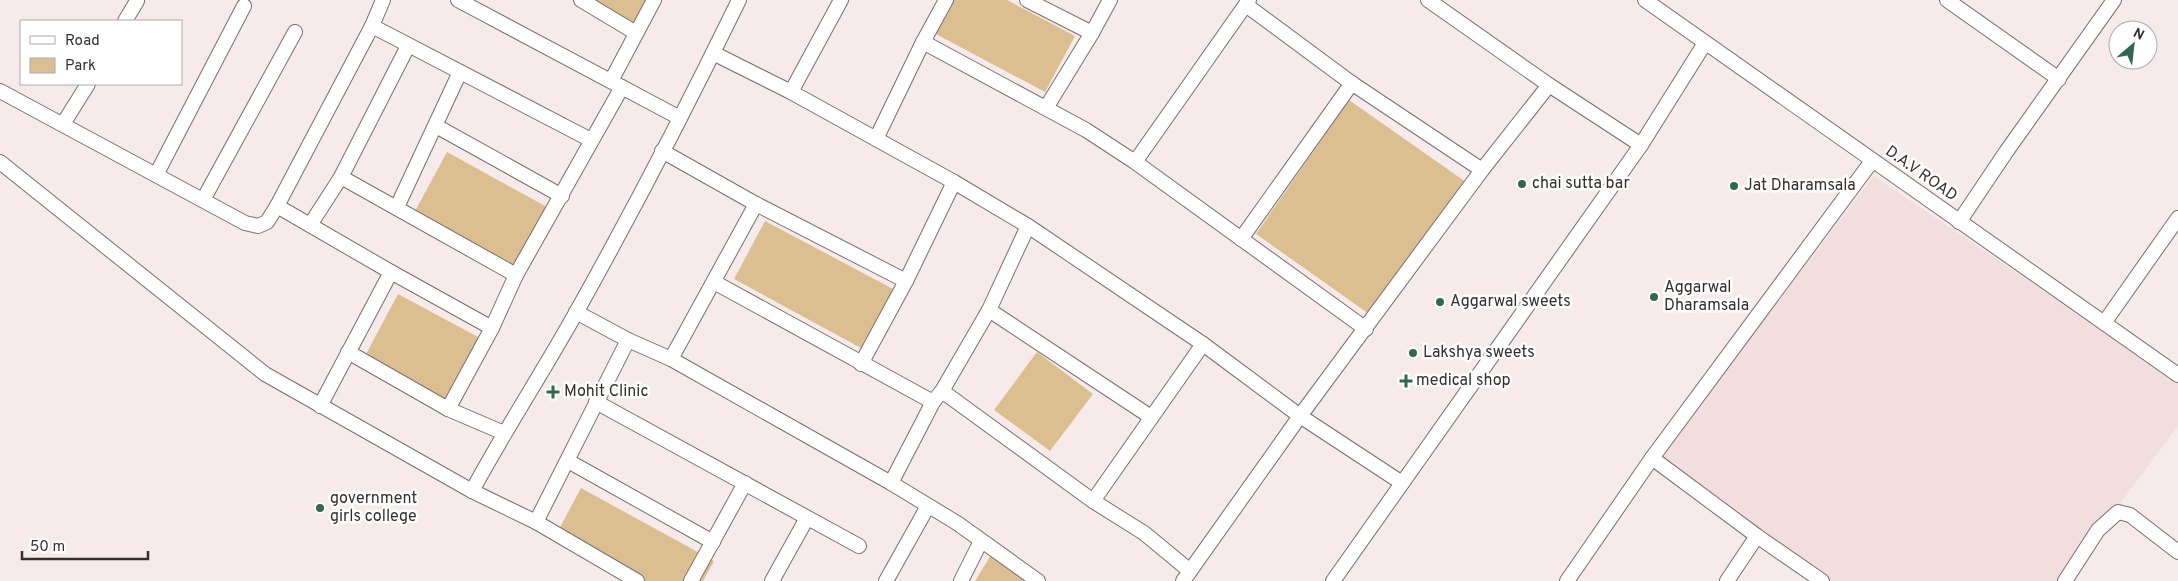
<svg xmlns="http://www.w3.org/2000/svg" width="2178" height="581" font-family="Overpass,sans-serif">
	<rect width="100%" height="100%" fill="#f6ebea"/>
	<polygon fill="#f2dedc" points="1874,176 2178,382 2178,426 2062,581 1831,581 1658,456"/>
	<g fill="#dbbf91">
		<polygon points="587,0 653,0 639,27"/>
		<polygon points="951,0 1007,0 1075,36 1045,92 934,33"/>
		<polygon points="1349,100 1473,187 1379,321 1256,234"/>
		<polygon points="447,152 556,212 522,272 414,213"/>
		<polygon points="765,221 893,289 861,348 734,279"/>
		<polygon points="398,294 491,344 458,408 364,358"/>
		<polygon points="1037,352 1093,394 1050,451 994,410"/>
		<polygon points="581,488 714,561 703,581 645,581 557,533"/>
		<polygon points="991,555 1027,581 975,581"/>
	</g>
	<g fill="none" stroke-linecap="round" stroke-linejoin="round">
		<defs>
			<g id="street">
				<polyline points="458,0 680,118"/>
				<polyline points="581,0 636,33"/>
				<polyline points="1027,0 1092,33"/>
				<polyline points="1428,0 1549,85 1641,145"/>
				<polyline points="1645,0 2178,375"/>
				<polyline points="1947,0 2059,79"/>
				<polyline points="1246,5 1350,82 1482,170"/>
				<polyline points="125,21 137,1"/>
				<polyline points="372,26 591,140"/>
				<polyline points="923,42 1086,130 1135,162 1366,329"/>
				<polyline points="713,53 791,92 954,182 1028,226 1203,344 1300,416 1402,483"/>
				<polyline points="611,81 654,0"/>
				<polyline points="0,91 245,223 258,226 267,222 277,206 372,26 383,0"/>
				<polyline points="791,92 841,0"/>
				<polyline points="1046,108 1092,33 1110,0"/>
				<polyline points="63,124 88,84"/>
				<polyline points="436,126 562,196"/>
				<polyline points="876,139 923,42 946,0"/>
				<polyline points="662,151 756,204 906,281"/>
				<polyline points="0,162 265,374 472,491 536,522 637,581"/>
				<polyline points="1135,162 1249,0"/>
				<polyline points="156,175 244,6"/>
				<polyline points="341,177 516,275"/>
				<polyline points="203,200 295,32"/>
				<polyline points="277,206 391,272 492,328"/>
				<polyline points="397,207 460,72"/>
				<polyline points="1959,222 2006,152 2114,0"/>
				<polyline points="310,225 341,177 408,46"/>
				<polyline points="1241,239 1352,83"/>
				<polyline points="714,282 933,402"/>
				<polyline points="989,310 1151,417"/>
				<polyline points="576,312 628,340 671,359 891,483 957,523 1038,581"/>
				<polyline points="2104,323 2178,218"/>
				<polyline points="348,352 448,409 504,433"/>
				<polyline points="671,359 756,204"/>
				<polyline points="861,364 906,281 954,182"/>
				<polyline points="942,391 1093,501 1144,533 1190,571"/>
				<polyline points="596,402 859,546"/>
				<polyline points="320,406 391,272"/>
				<polyline points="448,409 492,328 516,275 622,87"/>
				<polyline points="1652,458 1757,536 1822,581"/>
				<polyline points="568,461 713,542"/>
				<polyline points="891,483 933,402 942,391 989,310 1028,226"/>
				<path d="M472 491C505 430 543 372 577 311 634 209 688 105 739 0"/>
				<polyline points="1093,501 1203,344"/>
				<polyline points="536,522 628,340"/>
				<polyline points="691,581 745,483"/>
				<polyline points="772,581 807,518"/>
				<polyline points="886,581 928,506"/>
				<polyline points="961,581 981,541"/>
				<polyline points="1183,581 1300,416 1482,170 1549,85"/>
				<polyline points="1333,581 1641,145 1705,43"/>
				<polyline points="1567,581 1652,458 1872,161"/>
				<polyline points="1727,581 1757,536"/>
				<polyline points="2065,581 2098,530 2118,512 2130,515 2178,552"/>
			</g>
		</defs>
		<use href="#street" stroke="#796f6e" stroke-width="16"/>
		<use href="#street" stroke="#fff" stroke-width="14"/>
	</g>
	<g fill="#30684f" stroke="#fff" stroke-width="2">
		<circle cx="1522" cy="184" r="5"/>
		<circle cx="1734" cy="186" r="5"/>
		<circle cx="1654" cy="297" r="5"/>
		<circle cx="1440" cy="302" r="5"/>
		<circle cx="1413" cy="353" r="5"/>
		<path d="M1403.5 373.5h5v5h5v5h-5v5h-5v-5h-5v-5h5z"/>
		<path d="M550.5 384.5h5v5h5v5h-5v5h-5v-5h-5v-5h5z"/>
		<circle cx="320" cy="508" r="5"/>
	</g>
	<g text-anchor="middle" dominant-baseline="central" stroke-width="5" stroke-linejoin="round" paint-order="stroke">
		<g font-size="16" fill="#332f2e" stroke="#fff">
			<text transform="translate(1921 174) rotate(35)">D.A.V ROAD</text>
		</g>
		<g font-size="16" fill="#332f2e" stroke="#fff" text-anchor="start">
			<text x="1532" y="184">chai sutta bar</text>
			<text x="1744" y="186">Jat Dharamsala</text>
			<text x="1664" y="288">Aggarwal<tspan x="1664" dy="18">Dharamsala</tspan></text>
			<text x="1450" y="302">Aggarwal sweets</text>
			<text x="1423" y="353">Lakshya sweets</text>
			<text x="1416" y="381">medical shop</text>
			<text x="564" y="392">Mohit Clinic</text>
			<text x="330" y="499">government<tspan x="330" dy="18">girls college</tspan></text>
		</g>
	</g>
	<rect x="20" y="20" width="162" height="65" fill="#ffffff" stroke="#adacab"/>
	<rect x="30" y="36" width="25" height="8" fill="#ffffff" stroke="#adacab"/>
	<text x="65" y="45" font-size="15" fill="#332f2e">Road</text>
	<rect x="30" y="58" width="25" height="15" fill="#dbbf91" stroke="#adacab"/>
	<text x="65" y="70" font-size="15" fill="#332f2e">Park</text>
	<g transform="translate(2133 45) rotate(28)"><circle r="24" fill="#ffffff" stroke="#adacab"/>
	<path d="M0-4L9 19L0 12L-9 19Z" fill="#30684f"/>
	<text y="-8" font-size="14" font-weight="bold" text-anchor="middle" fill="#332f2e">N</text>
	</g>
	<path d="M22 551v8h126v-8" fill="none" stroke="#332f2e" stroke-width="2.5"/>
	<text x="30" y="551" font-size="15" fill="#332f2e" stroke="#ffffff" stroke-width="4" paint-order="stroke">50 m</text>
</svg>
